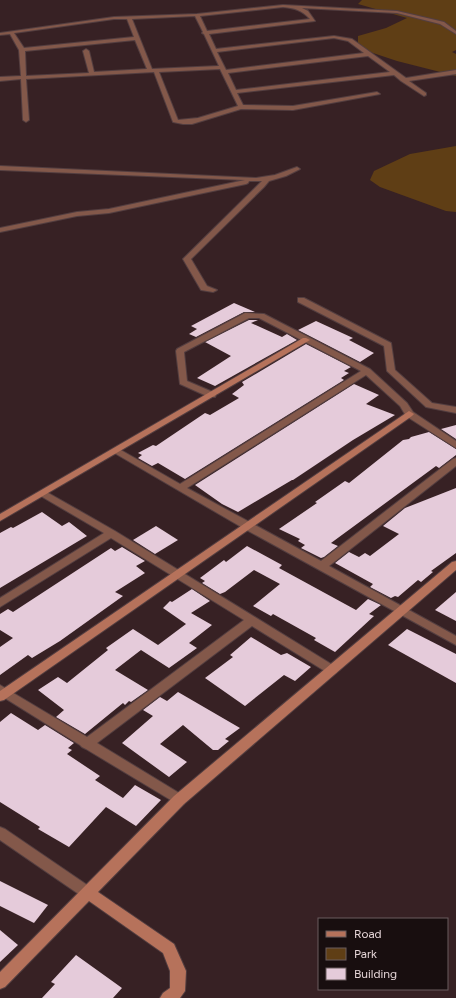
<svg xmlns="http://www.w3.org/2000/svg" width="456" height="998" font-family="Figtree,sans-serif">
	<rect width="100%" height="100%" fill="#372124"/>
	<g fill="#5f3e15">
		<polygon points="362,0 456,0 456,50 452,52 456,54 456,76 397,61 358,48 358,36 386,28 407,18 358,4"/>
		<polygon points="456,146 456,212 446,211 380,187 370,180 374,171 410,154"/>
	</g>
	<g fill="#e5cbda">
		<polygon points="234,303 255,312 244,312 196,337 189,334 197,329 191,326"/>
		<polygon points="249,320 258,320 251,323 282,337 287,334 297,340 215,386 197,378 231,356 205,342"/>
		<polygon points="316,321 353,338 349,340 374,353 360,362 298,330"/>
		<polygon points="306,344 351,367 344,371 349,373 341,378 344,380 185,479 158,463 152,466 138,458 142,455 138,453 153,445 156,446 205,413 210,415 239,398 232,394 244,385 242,382"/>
		<polygon points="354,384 379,395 366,404 395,415 353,440 293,480 292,480 238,512 222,504 195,485"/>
		<polygon points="456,425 456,439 441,429"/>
		<polygon points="429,432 456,449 456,455 439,468 436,466 331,543 338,546 324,557 321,558 301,548 305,545 298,541 300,539 279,529 317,503 315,502 345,481 349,483 403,440 409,439 411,437"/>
		<polygon points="456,488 456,553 431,571 433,572 421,582 418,580 398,597 395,596 391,598 370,587 373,584 335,563 349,552 359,557 365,553 370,556 399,534 383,526 405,508"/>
		<polygon points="42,512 62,526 69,522 87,536 0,588 0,533 11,527 13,528"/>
		<polygon points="156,526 178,540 155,554 133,540"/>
		<polygon points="247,546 282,565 279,568 356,610 368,599 381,605 369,614 374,616 335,652 314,640 316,638 273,614 271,616 253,606 280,584 254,570 225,592 220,594 202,583 205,581 200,578 224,560 226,562"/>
		<polygon points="122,547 145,561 136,566 145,573 115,592 123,596 60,641 32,658 28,655 0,675 0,647 13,638 0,630 0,614 8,609 13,612 111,548 115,551"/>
		<polygon points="192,589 210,601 191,613 212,625 189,643 197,648 169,668 141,650 115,670 148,690 131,702 129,701 125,705 123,703 85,734 56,717 64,710 38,690 58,677 67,683 108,650 106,648 133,629 158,645 186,624 163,608 170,601 172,602"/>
		<polygon points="456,592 456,621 435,610"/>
		<polygon points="407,629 456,654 456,683 388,645"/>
		<polygon points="251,637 281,655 287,653 311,667 295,681 284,675 245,706 205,678 233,657 230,655"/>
		<polygon points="178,692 240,728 225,739 229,741 218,750 213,750 183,725 160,744 187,762 169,777 122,743 153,716 143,710 160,697 167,701"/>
		<polygon points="11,713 38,730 45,725 74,743 68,748 72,750 67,754 100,776 95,780 123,798 135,785 161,800 136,826 106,807 69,847 38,829 40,827 0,802 0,722"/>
		<polygon points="0,881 48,905 34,923 0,906"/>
		<polygon points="0,930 18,945 0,962"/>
		<polygon points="76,955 122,988 113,998 42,998 55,984 51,982"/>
	</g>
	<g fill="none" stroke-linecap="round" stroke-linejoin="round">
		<defs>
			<g id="street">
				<path d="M283 5 397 11 444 22 456 31V34L440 24 397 13 302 8 308 11 315 21 209 34 216 49 334 36 352 39 406 78 456 70V74L409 81 426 93V95L424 96 401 81 394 75 237 93 243 105 293 106 377 92 380 94 293 110 241 109 192 124H183L173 122 154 72 26 79 29 120 26 122 23 120 21 79 0 81V77L21 76 19 50 10 34 0 35V33L114 17 197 14ZM283 7C294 8 302 10 310 19L207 31 200 16ZM195 16 203 32 202 33 204 34 219 66 152 69 132 19ZM114 19H127L134 37 24 48 14 33ZM334 38 348 41 364 53 226 70 217 52ZM135 40 147 69 94 72 89 51 86 49 83 51 89 73 26 76 25 51ZM368 56 390 72 236 90 228 73ZM220 69 238 106 198 118 178 120 159 72Z"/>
				<polygon points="0,166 256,178 275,175 297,167 300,169 286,176 269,181 264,187 191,259 207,286 217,290 213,292 201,290 183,259 262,181 249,181 248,183 246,184 109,213 77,216 0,232 0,228 77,212 109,209 245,180 0,170"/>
				<polygon points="298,298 304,298 391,343 395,370 432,403 456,407 456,413 426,407 387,371 384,346 298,302"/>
				<polygon points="245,313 264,314 370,369 407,403 413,412 456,441 456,448 406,416 400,406 366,375 187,488 321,561 453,459 456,458 456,466 329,566 456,636 456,645 243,528 111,451 113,449 119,449 180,484 361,371 259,318 249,318 184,352 187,381 215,393 216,395 215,397 209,397 180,384 176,351 177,349"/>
				<polygon points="43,490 115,531 336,667 338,670 336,673 332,674 328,673 252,626 97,743 184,796 186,800 184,804 179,805 86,749 82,747 80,745 0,695 0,685 87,737 244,620 111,538 0,607 0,598 104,533 39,495 38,493"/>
				<polygon points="0,827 5,829 93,889 95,893 93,897 88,899 83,897 0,840"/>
			</g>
			<g id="secondary">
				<polygon points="303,338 306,338 310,340 0,521 0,514"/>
				<polygon points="409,411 414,414 412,416 4,700 0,701 0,691"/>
				<polygon points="456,561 456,570 184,804 98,892 174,944 186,971 185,991 180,998 160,998 163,993 170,988 170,971 163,953 89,901 5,987 0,989 0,972 174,796 452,562"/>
			</g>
		</defs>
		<use href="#street" stroke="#533e40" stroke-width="2"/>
		<use href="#secondary" stroke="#533e40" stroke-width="2"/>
		<use href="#street" fill="#83584a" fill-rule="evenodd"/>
		<use href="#secondary" fill="#b6725b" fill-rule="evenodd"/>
	</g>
	<rect x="318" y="918" width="130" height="72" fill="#180e0f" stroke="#6a5d5f"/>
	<rect x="326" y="931" width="20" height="6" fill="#b6725b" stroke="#6a5d5f"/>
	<text x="354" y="938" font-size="12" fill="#e4d4d6">Road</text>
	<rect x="326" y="948" width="20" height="12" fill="#5f3e15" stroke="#6a5d5f"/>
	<text x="354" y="958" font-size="12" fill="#e4d4d6">Park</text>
	<rect x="326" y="968" width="20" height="12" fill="#e5cbda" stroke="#6a5d5f"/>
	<text x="354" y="978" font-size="12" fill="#e4d4d6">Building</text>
</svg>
